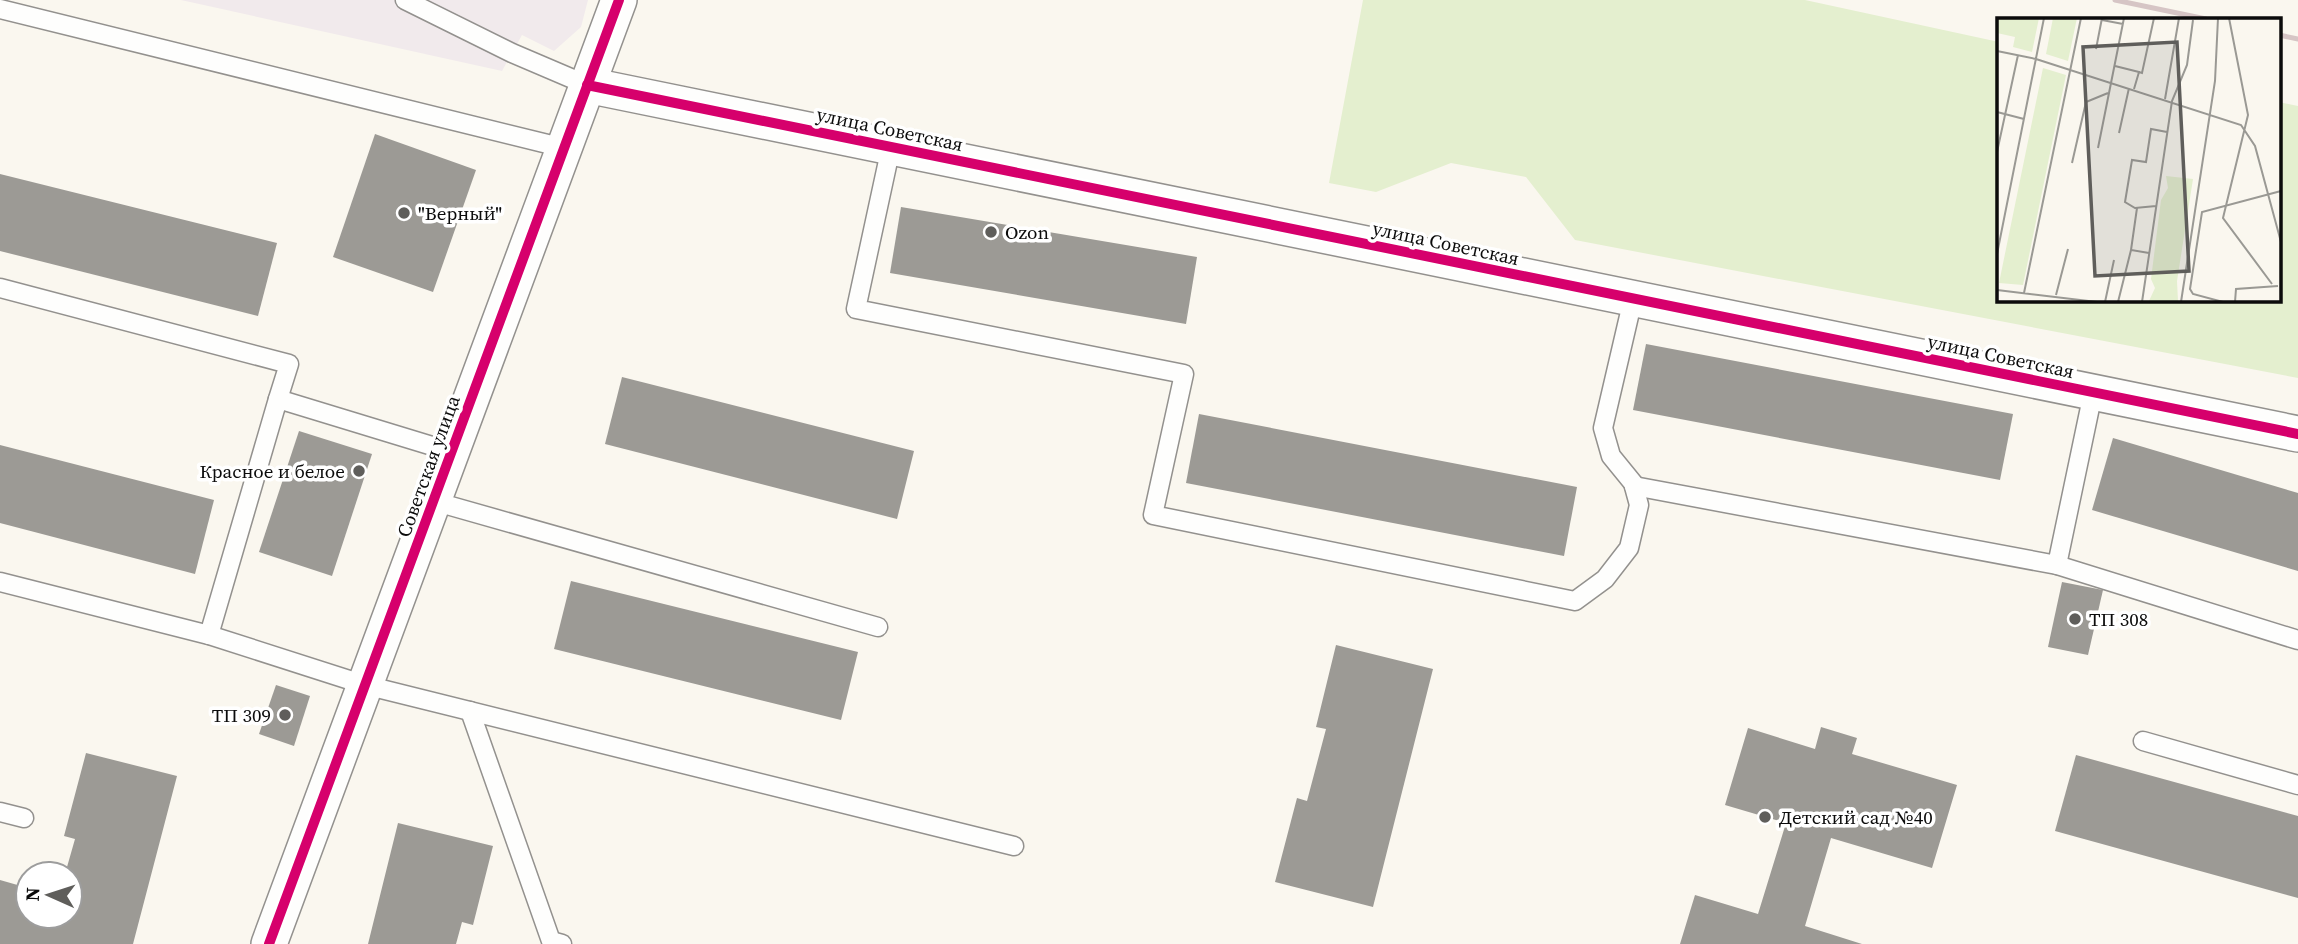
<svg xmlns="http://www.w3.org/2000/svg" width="2298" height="944" font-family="'Source Serif 4',serif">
	<rect width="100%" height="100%" fill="#faf7ef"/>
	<polygon fill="#f1eaec" points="181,0 588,0 581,27 554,51 522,35 502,71"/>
	<polygon fill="#e4efcf" points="1363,0 1805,0 1999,42 1999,299 2279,299 2279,102 2298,106 2298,378 1575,240 1526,177 1451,163 1376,192 1329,183"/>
	<g fill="#9c9a95">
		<polygon points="375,134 476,170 433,292 333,257"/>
		<polygon points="0,174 277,243 258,316 0,251"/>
		<polygon points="901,207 1197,257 1186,324 890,273"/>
		<polygon points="1646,344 2013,414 2000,480 1633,410"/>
		<polygon points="622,377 914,451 897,519 605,444"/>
		<polygon points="1199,414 1577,487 1564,556 1186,483"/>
		<polygon points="299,431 372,454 332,576 259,552"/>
		<polygon points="2113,438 2298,493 2298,571 2092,510"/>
		<polygon points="0,445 214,500 195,574 0,523"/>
		<polygon points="571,581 858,652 841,720 554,649"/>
		<polygon points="2062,582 2103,590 2088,655 2048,647"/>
		<polygon points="1336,645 1433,669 1373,907 1275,882 1297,798 1307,801 1326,729 1316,727"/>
		<polygon points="276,685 310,696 294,746 259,734"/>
		<polygon points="1821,727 1857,738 1852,754 1957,785 1932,868 1831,838 1805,926 1862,944 1680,944 1695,895 1758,914 1786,823 1725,805 1748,728 1815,749"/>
		<polygon points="86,753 177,776 133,944 0,944 0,880 28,888 28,916 70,916 70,874 65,874 75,839 64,836"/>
		<polygon points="2076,755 2298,816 2298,898 2055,831"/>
		<polygon points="398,823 493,846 473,925 462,922 456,944 368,944"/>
	</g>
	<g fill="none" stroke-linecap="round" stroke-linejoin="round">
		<defs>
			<g id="service">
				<polyline points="405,0 512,53 587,85"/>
				<polyline points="0,9 564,148"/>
				<polyline points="891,147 856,309 1184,374 1153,515 1575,601 1605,579 1629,548 1639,505 1633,483 1611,456 1603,428 1633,299"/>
				<polyline points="0,288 289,364 278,399"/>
				<polyline points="1634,486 2057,565 2093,393"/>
				<polyline points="433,501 878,627"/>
				<polyline points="2057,565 2298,640"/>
				<polyline points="0,582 209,635 365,685 1014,846"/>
				<polyline points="209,635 278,399 452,452"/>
				<polyline points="470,711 551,941 562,944"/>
				<polyline points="2143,741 2298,785"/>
				<polyline points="0,812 24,818"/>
			</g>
			<g id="minor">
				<polyline points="587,85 2298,434"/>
				<polyline points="269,944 619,0"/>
			</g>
		</defs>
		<use href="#service" stroke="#93918e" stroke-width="21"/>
		<use href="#minor" stroke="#93918e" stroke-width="38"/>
		<use href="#service" stroke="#fefefd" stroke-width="18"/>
		<use href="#minor" stroke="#fefefd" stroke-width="35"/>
		<g stroke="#d6c5c5" stroke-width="5">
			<polyline points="2115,0 2206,19"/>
			<polyline points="2279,35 2298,39"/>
		</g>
		<defs>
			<g id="cycleway">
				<polyline points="587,85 2298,434"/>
				<polyline points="269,944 619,0"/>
			</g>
		</defs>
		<use href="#cycleway" stroke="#fff" stroke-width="15"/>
		<use href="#cycleway" stroke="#d6006c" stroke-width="10"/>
	</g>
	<g fill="#5f5e5b" stroke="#fff" stroke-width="2.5">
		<circle cx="404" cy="213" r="7"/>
		<circle cx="991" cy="232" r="7"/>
		<circle cx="359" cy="471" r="7"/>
		<circle cx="2075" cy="619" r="7"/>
		<circle cx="285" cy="715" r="7"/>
		<circle cx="1765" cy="817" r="7"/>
	</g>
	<g text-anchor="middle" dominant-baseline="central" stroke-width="7" stroke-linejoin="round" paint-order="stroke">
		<g font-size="19" fill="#0b0b0b" stroke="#fff">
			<text transform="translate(890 129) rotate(12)">улица Советская</text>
			<text transform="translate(1446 243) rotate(12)">улица Советская</text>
			<text transform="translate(2001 356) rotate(12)">улица Советская</text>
			<text transform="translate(428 466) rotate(-70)">Советская улица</text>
		</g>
		<g font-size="19" fill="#0b0b0b" stroke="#fff" text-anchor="start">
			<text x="418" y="213">"Верный"</text>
			<text x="1005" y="232">Ozon</text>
			<text x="345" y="471" text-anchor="end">Красное и белое</text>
			<text x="2089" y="619">ТП 308</text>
			<text x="271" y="715" text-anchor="end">ТП 309</text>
			<text x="1779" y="817">Детский сад №40</text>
		</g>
	</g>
	<g transform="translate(1997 18)">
		<rect width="284" height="284" fill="#faf7ef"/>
		<path d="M0 0H42L35 34 16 29 18 19 0 15ZM56 0H80L71 43 49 36ZM46 50 69 57 26 267 2 265ZM169 158 196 161 180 263 181 283H152L158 270 154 261 164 182 171 170Z" fill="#e4efcf"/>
		<path fill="none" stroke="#9a9994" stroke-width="2" d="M232 0 251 97 226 200 275 266M105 2 126 6M99 31 105 0M0 33 39 41 244 107 258 128 284 224M118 48 142 54 137 71M142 54 145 55 157 0M168 81 182 0M0 94 27 101M122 115 132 70M101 130 127 0M0 134 21 37M75 145 89 84 111 75M159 188 138 190 128 184 135 142 149 144 154 111 170 114M140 190 134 232 152 235M0 236 47 0M0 272 100 284M27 275 84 0M59 277 71 231M108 284 117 242M121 284 134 232M145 284 175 83 190 47 196 2M184 284 218 63 221 0M226 284 196 276 193 271 205 194 284 173M238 284 239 271 281 268"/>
		<path fill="#5f5e5b" fill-opacity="0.15" stroke="#5f5e5b" stroke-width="3.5" d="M180 24 192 253 98 258 86 29Z"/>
		<rect width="284" height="284" fill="none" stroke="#0b0b0b" stroke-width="3.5"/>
	</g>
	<g transform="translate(49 895) rotate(273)"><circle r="33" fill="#ffffff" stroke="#9d9d9d" stroke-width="2"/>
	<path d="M0-5L12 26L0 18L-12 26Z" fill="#5f5e5b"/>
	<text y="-10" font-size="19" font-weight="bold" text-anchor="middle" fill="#0b0b0b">N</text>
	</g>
</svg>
